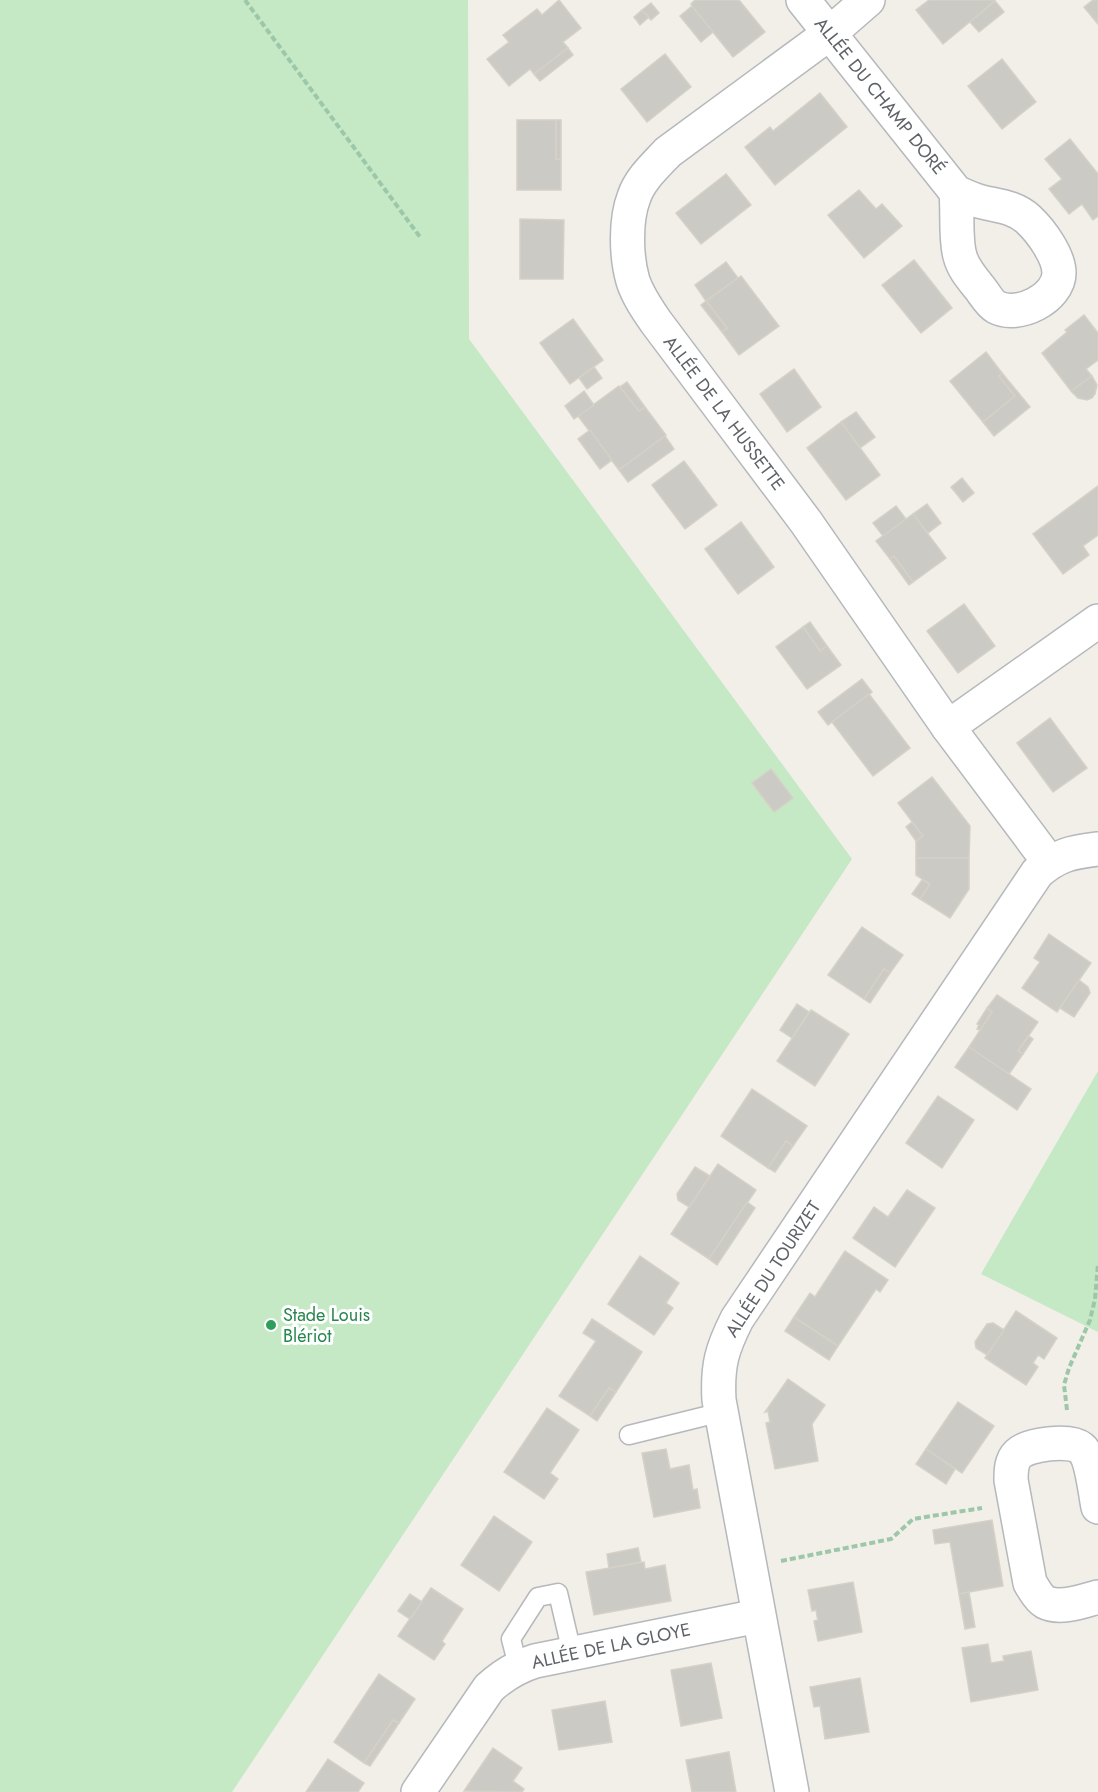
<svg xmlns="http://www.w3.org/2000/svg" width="1098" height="1792" font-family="Jost,sans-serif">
	<rect width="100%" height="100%" fill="#f1efe8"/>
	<g fill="#c5e8c5">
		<polygon points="0,0 468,0 469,339 852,859 232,1792 0,1792"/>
		<polygon points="1098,1071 1098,1332 981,1274"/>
	</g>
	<g fill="#cccac5" stroke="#d6d1c6" stroke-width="1.5">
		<polygon points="559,0 581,28 563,42 568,48 534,74 530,69 509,86 487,59 509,42 503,35 537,9 542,15"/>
		<polygon points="695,0 739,0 765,32 733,57 692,6 691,4"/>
		<polygon points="929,0 994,0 995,1 943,44 916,10"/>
		<polygon points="1093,0 1098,0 1098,24 1084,7"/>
		<polygon points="995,1 1004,12 979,32 970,22"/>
		<polygon points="651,3 659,13 651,20 642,10"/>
		<polygon points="692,6 713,32 701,42 680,16"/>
		<polygon points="642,10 649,17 640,25 634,17"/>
		<polygon points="568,48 573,55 540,81 534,74"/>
		<polygon points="665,54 691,87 647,122 621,89"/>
		<polygon points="1002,59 1036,102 1002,129 968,86"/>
		<polygon points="820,93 847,127 775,185 745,147 770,127 773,131"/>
		<polygon points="517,120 556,120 556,159 561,159 561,190 517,190"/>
		<rect x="556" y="120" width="5" height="39"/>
		<polygon points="1070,139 1098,174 1098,216 1093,220 1082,204 1069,214 1049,189 1062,179 1045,159"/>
		<polygon points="726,174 751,205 701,244 676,213"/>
		<polygon points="859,190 876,209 882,204 902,226 864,258 828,215"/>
		<polygon points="520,219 564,220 563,279 520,279"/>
		<polygon points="914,260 952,308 921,333 882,285"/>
		<polygon points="726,262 738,278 706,301 695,285"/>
		<polygon points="741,276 779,326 739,355 722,332 727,328 706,301"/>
		<polygon points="706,301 727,328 722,332 701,305"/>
		<polygon points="1084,315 1098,333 1098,360 1086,369 1092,376 1071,391 1042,353 1067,332 1065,330"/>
		<polygon points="573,319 603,360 570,384 540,343"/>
		<polygon points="986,352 1002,373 999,376 1015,396 983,422 950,381"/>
		<polygon points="594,367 602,378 587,389 579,378"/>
		<polygon points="794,369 821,407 787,432 760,394"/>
		<polygon points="1002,373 1030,407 994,436 983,422 1015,396 999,376"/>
		<polygon points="1092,376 1097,385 1095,394 1092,398 1087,400 1078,398 1071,391"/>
		<polygon points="627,382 645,407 639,411 620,387"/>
		<polygon points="619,386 639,411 645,407 666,435 619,470 578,416"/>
		<polygon points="584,391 594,405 574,419 565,406"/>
		<polygon points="856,412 875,437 860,448 841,422"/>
		<polygon points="841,422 880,475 846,500 807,448"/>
		<polygon points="590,430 612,460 600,469 578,439"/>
		<polygon points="665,436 674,449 628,482 619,470"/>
		<polygon points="684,461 717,505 685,529 652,485"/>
		<polygon points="962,478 974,493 963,502 951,487"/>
		<polygon points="1098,486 1098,535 1083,546 1089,555 1063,574 1033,534"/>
		<polygon points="927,504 941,523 928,533 913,514"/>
		<polygon points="896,506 906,519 883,536 873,523"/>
		<polygon points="913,514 946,558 913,582 894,556 890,559 876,541"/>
		<polygon points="741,522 774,567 738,594 705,549"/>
		<polygon points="894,556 913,582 909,585 890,559"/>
		<polygon points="964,604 995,646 958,673 927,631"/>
		<polygon points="810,622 827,646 820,651 803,627"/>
		<polygon points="803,627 820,651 827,646 841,665 807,689 776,647"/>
		<polygon points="862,679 872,692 828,725 818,712"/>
		<polygon points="869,694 910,748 873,776 832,722"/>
		<polygon points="1050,718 1087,768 1053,792 1017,743"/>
		<polygon points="771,769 793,798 774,812 752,783"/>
		<polygon points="932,777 970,826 969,858 916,858 916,841 923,836 898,803"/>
		<polygon points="912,822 923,836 916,841 906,827"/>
		<polygon points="916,858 969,858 969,889 950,918 920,899 930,884 916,875"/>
		<polygon points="922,880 930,884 920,899 912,894"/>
		<polygon points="862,927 903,955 890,973 884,969 864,999 828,975"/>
		<polygon points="1049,934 1091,963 1057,1012 1022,988 1040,962 1034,958"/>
		<polygon points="884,969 890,973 870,1003 864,999"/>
		<polygon points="1079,980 1088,987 1090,993 1074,1017 1060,1008"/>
		<polygon points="997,995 1038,1022 1018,1051 1023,1054 1009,1074 969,1047 992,1012 987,1008"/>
		<polygon points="797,1004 809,1012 792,1038 780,1030"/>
		<polygon points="987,1008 992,1012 980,1030 977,1029 979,1025 977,1024"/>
		<polygon points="811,1010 849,1034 815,1086 777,1061"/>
		<polygon points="1029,1036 1033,1039 1023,1054 1018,1051"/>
		<polygon points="969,1047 1031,1089 1017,1110 955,1067"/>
		<polygon points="752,1089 807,1126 793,1146 786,1141 768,1168 721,1136"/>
		<polygon points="938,1096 974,1120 942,1168 906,1143"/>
		<polygon points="786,1141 793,1146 775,1172 768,1168"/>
		<polygon points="718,1164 756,1190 709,1259 671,1234"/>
		<polygon points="695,1167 710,1176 689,1207 678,1200 677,1194"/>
		<polygon points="907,1190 935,1208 895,1267 853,1238 874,1207 888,1217"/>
		<polygon points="747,1202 755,1208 717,1265 709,1259"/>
		<polygon points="845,1251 888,1280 880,1292 876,1289 838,1346 794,1317 810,1293 815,1297"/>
		<polygon points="640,1256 679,1283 666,1303 673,1308 654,1335 608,1304"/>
		<polygon points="1016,1311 1057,1338 1044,1359 1038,1355 1033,1363 1038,1367 1026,1385 985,1358"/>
		<polygon points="794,1317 838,1346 829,1360 785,1331"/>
		<polygon points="592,1319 642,1352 616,1392 609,1388 590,1416 559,1396 596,1341 583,1333"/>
		<polygon points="993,1323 1004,1330 987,1355 976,1348 975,1342 987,1324"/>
		<polygon points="788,1379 825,1405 812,1424 818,1461 775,1469 766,1423 770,1422 768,1411 765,1412"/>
		<polygon points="609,1388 616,1392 597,1421 590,1416"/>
		<polygon points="958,1402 994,1426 962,1473 926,1449"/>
		<polygon points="547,1408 579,1430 550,1473 558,1479 544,1499 504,1472"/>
		<polygon points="666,1449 670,1469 689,1465 693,1490 697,1489 700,1508 654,1517 642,1453"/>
		<polygon points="926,1449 955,1469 946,1484 916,1464"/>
		<polygon points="494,1516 532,1542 499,1591 461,1565"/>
		<polygon points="992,1520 1003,1586 959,1594 950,1542 935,1544 933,1530"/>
		<polygon points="638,1548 641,1562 609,1568 607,1554"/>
		<polygon points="644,1562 645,1569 665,1565 671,1601 594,1615 586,1572"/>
		<polygon points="853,1582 862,1632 818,1641 814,1621 818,1620 817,1616 816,1610 812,1611 808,1590"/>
		<polygon points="431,1588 463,1609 442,1641 445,1644 434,1660 398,1636"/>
		<polygon points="969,1592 975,1627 965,1629 959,1594"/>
		<polygon points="410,1594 422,1602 410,1619 398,1611"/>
		<polygon points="988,1644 991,1663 1004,1661 1003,1656 1031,1651 1038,1690 971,1702 962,1648"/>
		<polygon points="711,1663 722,1718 681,1726 671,1670"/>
		<polygon points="379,1674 415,1699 399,1723 393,1720 364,1763 334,1742"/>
		<polygon points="860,1678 869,1732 825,1739 820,1706 814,1707 810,1687"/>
		<polygon points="605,1701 612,1742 559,1750 552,1710"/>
		<polygon points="393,1720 399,1723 370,1766 364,1763"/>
		<polygon points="493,1748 522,1768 513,1781 524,1789 522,1792 464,1791"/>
		<polygon points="729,1752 736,1792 692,1792 686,1760"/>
		<polygon points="328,1759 364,1783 358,1792 306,1792"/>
	</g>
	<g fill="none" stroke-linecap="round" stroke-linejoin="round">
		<defs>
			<g id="service">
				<polyline points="629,1435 722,1412"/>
				<polyline points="518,1666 511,1639 538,1597 558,1593 572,1653"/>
			</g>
			<g id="minor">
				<path d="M803 0 956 192C965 196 973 200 982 202 999 206 1015 207 1028 219 1041 231 1059 256 1059 273 1059 298 1018 319 996 307 989 303 984 293 979 287 971 277 963 268 960 256 955 240 958 211 956 192"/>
				<path d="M868 0 830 33 668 152C656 165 640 179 634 197 625 220 626 257 633 281 638 296 647 309 656 322L806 522 948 727 1049 862"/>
				<polyline points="948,727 1098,621"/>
				<path d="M1098 1507C1095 1493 1092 1457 1081 1448 1070 1439 1028 1444 1018 1454 1011 1461 1011 1471 1011 1480L1030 1583C1034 1589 1038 1598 1045 1602 1060 1610 1083 1601 1098 1597"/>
				<path d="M418 1792 489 1688C503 1675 516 1667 535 1661L758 1616"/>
				<path d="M792 1792 719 1400C717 1365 722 1349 737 1319L1037 873C1057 855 1072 852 1098 849"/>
			</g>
		</defs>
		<use href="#service" stroke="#b5b8bc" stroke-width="21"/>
		<use href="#minor" stroke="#b5b8bc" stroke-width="36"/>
		<g stroke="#9cc7a9" stroke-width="4" stroke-dasharray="6 3" stroke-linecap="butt">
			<polyline points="245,0 420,237"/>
			<polyline points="1067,1410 1064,1385 1069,1368 1090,1320 1095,1299 1098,1264"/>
			<polyline points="781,1561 891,1539 913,1519 982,1508"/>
		</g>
		<use href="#service" stroke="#fff" stroke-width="18"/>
		<use href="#minor" stroke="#fff" stroke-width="33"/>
	</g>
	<circle fill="#2e9e5b" stroke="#fff" stroke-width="2" cx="271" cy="1325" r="6"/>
	<g text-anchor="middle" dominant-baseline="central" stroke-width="6" stroke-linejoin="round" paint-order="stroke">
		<g font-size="18" fill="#5f6368" stroke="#fff">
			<text transform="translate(880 96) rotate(51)">ALLÉE DU CHAMP DORÉ</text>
			<text transform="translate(724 413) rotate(53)">ALLÉE DE LA HUSSETTE</text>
			<text transform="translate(773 1269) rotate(-57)">ALLÉE DU TOURIZET</text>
			<text transform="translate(611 1646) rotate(-12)">ALLÉE DE LA GLOYE</text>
		</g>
		<g font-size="18" fill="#27864d" stroke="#fff" text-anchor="start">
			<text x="283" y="1315">Stade Louis<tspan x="283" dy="21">Blériot</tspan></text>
		</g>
	</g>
</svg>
